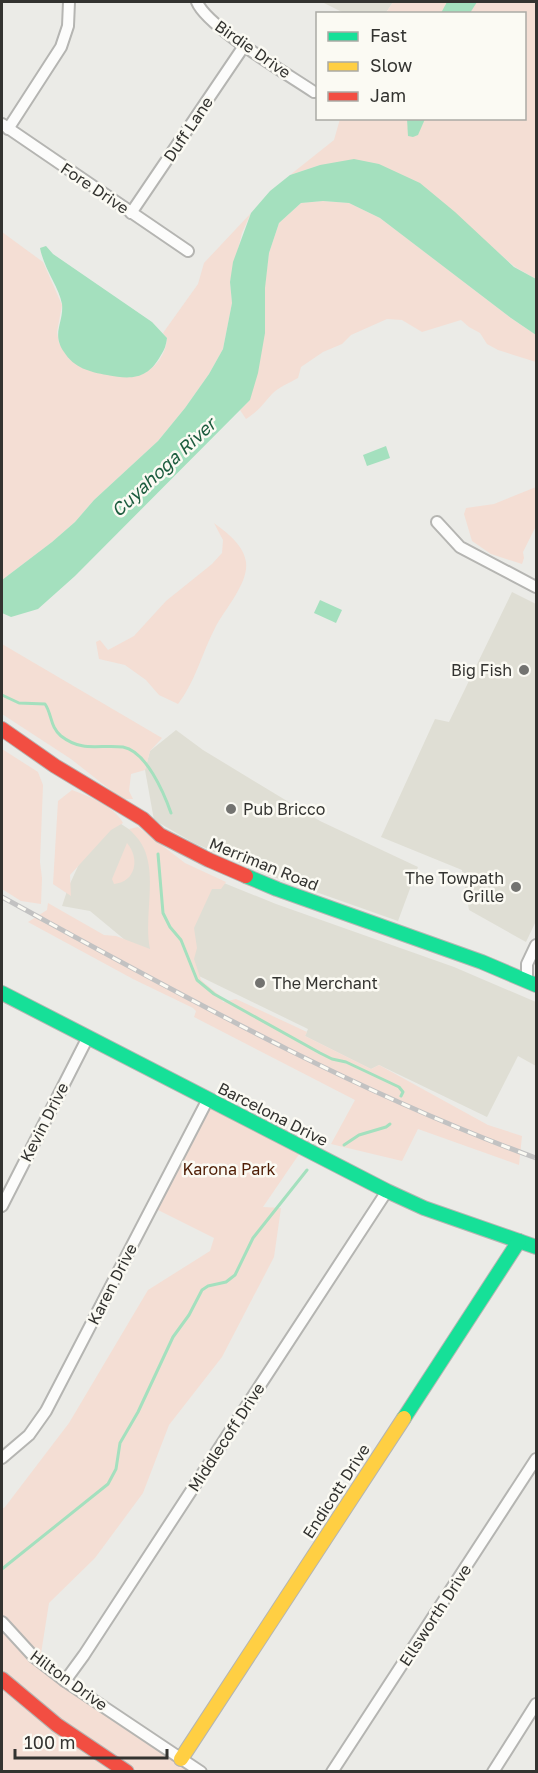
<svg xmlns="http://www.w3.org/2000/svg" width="538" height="1773" font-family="'Golos Text',sans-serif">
	<rect width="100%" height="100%" fill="#ebebe7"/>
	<g fill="#dfded4">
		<polygon points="322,2 393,2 385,14 344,13"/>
		<polygon points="512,592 536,604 536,921 526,942 469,910 462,870 381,837 435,719 449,722"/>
		<polygon points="176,730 203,750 320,821 418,867 398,921 268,875 194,843 154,820 145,770 150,751"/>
		<polygon points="103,812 177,861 219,881 276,904 454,967 536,1002 536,1066 518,1056 487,1117 379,1065 371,1069 305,1036 308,1029 125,940 90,911 62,906 68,888"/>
	</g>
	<g fill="#f4ded4">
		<polygon points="393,2 536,2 536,279 515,267 485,241 320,165 290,175 334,140 340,119 524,118 524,14 386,13"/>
		<path d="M323 201 349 203 380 218 396 230 511 318 536 335V362L498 350 487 344 480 333 469 327 461 320 422 332 402 320 387 319 351 335 342 344 323 352 301 367 298 378C289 383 279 387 272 394 262 405 260 410 246 419L240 410 250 400 269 253 279 223 301 203Z"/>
		<path d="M251 213 242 233 230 282 232 303 223 349 209 374 185 408 158 441 94 500 75 522 52 542 2 580V232L43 262 62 305 57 332 59 343 69 359 140 375C155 369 166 355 167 338L163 333 198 284 204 263Z"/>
		<polygon points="536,487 536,526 523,552 524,558 522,564 491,554 472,541 464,514 466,508 494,504"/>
		<path d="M214 523C227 533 243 544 246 562 249 583 224 610 215 628 202 653 195 682 178 704L159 695 146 680 125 665 99 659 96 642 100 640 108 650 134 636 166 601 212 564 222 553 223 540Z"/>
		<polygon points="2,644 162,738 150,751 145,770 131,774 129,791 133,799 122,799 71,759 2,714"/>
		<polygon points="2,749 38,772 43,785 40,862 42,878 41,904 21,901 2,889"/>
		<path d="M72 790C89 796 115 807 123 823L111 830 70 875 71 896 53 884 58 801Z"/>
		<path d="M138 827 185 863 226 882 221 889H212L194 928 197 948 194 959 201 980 219 995 223 1002 236 999 307 1032 305 1036 371 1069 379 1065 488 1125 522 1136 519 1165 418 1129 402 1161 331 1144 355 1100 194 1017 196 1011 193 1008 133 979 28 922 47 910 48 903 104 935 116 936 150 949C143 917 159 872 141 843 138 838 133 833 129 829Z"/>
		<path d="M127 843C140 858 136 882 114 884L112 879Z"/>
		<polygon points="208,1099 304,1147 263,1207 281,1208 274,1257 222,1357 169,1425 143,1493 95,1558 49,1603 39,1666 192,1771 2,1771 2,1509 5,1507 69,1423 148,1290 210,1251 214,1238 152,1207"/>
	</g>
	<g fill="#a4e0be">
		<polygon points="447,2 477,2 470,13 441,13"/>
		<polygon points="407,119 425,119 418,135 413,137 408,136"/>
		<polygon points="354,159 379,164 420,183 455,212 514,267 536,279 536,335 511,318 380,218 349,203 323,201 301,203 279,223 269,253 265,288 265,333 258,373 250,400 75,576 38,609 11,617 2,613 2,580 52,542 75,522 94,500 158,441 185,408 209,374 223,349 232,303 230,282 233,262 251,213 270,191 290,175 320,165"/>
		<path d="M46 246 53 254 152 322 167 338C166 345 165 349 161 355 148 379 132 380 107 375 90 372 74 368 64 352 51 333 64 323 62 304 59 287 44 269 40 248Z"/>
		<polygon points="386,446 390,458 367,466 363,455"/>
		<polygon points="320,600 342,610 336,623 314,613"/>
	</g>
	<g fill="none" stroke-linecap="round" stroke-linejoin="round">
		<g stroke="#a4e0be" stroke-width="3">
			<path d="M2 695 19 703 45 704C52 714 50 727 61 736 83 753 100 744 123 747 146 751 164 793 171 813"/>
			<polyline points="158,854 163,913 170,927 181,940 197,980 214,994 320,1053 332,1059 346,1062 399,1087 403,1092 401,1096"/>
			<polyline points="344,1145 359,1135 386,1127 390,1124"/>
			<polyline points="2,1569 108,1484 116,1469 120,1443 138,1412 173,1337 189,1315 202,1290 208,1286 226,1282 235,1275 253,1238 307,1170"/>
		</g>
		<defs>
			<g id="street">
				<path d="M197 2C207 27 289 75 314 92"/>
				<polyline points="2,124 188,251"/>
				<polyline points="8,129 61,47 68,26 69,2"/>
				<polyline points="131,213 244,46"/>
				<polyline points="437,522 460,547 536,587"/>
				<polyline points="527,980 527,964 536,945"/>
				<polyline points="2,1206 88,1037"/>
				<polyline points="2,1458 29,1435 46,1411 208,1099"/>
				<polyline points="2,1622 34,1657 65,1681 201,1772"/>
				<polyline points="65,1681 84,1655 387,1191"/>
				<polyline points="332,1772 536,1459"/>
				<polyline points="493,1772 536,1704"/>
			</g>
			<g id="fast">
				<polyline points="246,876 277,889 482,962 536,985"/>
				<polyline points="2,993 387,1191 424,1208 536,1247"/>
				<polyline points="404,1418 519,1241"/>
			</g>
			<polyline id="slow" points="181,1759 404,1418"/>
			<g id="jam">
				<polyline points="2,729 55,766 143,819 160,835 209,860 246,876"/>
				<polyline points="2,1679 57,1725 127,1772"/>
			</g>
		</defs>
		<use href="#street" stroke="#b5b5b2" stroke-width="14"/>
		<use href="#fast" stroke="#b5b5b2" stroke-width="16"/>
		<use href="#slow" stroke="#b5b5b2" stroke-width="16"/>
		<use href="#jam" stroke="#b5b5b2" stroke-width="16"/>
		<use href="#street" stroke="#fcfcfb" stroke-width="10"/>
		<use href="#fast" stroke="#16e098" stroke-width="14"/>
		<use href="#slow" stroke="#ffcf43" stroke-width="14"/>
		<use href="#jam" stroke="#f24e42" stroke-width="14"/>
		<defs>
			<path id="rail" d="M2 897C176 992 349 1090 536 1158"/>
		</defs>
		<use href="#rail" stroke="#c2c2c2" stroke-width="5"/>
		<use href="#rail" stroke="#fbfaf3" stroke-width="3" stroke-dasharray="9" stroke-linecap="butt"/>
	</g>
	<g fill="#737370" stroke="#fbfaf3" stroke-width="2">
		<circle cx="524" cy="670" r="6"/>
		<circle cx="231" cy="809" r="6"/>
		<circle cx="516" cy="887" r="6"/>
		<circle cx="260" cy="983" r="6"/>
	</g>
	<g text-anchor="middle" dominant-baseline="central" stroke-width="5" stroke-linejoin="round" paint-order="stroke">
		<g font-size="16" fill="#333330" stroke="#fbfaf3">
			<text transform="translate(253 49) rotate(35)">Birdie Drive</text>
			<text transform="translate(188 129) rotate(-56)">Duff Lane</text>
			<text transform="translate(95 188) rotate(34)">Fore Drive</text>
			<text transform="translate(264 864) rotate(22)">Merriman Road</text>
			<text transform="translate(273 1114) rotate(27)">Barcelona Drive</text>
			<text transform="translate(44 1122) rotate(-63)">Kevin Drive</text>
			<text transform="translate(112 1284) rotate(-63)">Karen Drive</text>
			<text transform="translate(226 1437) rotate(-57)">Middlecoff Drive</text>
			<text transform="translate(336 1491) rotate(-57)">Endicott Drive</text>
			<text transform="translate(435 1615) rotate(-57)">Ellsworth Drive</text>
			<text transform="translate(69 1680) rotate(36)">Hilton Drive</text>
		</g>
		<g font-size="16" fill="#333330" stroke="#fbfaf3" text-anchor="end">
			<text x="512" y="670">Big Fish</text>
			<text x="243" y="809" text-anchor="start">Pub Bricco</text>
			<text x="504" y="878">The Towpath<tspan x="504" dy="18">Grille</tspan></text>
			<text x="272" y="983" text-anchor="start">The Merchant</text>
		</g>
		<g font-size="16" fill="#4f1e06" stroke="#fbfaf3">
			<text x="229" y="1169">Karona Park</text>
		</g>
		<g font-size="18" font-style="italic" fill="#1d5d3f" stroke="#fbfaf3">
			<text transform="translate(163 467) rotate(-43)">Cuyahoga River</text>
		</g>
	</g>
	<rect width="538" height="1773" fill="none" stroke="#333330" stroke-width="6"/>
	<rect x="316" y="12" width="210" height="108" fill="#fbfaf3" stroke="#abaaa5" stroke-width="1.5"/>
	<rect x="328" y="32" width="30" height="9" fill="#16e098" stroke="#abaaa5" stroke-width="1.5"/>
	<text x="370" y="42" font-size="18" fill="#333330">Fast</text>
	<rect x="328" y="62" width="30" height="9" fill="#ffcf43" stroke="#abaaa5" stroke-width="1.5"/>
	<text x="370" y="72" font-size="18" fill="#333330">Slow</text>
	<rect x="328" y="92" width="30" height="9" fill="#f24e42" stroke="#abaaa5" stroke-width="1.5"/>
	<text x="370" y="102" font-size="18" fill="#333330">Jam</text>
	<path d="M15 1749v9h152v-9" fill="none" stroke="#333330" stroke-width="3"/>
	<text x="24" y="1749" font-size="18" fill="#333330" stroke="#fbfaf3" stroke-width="4.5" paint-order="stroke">100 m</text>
</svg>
